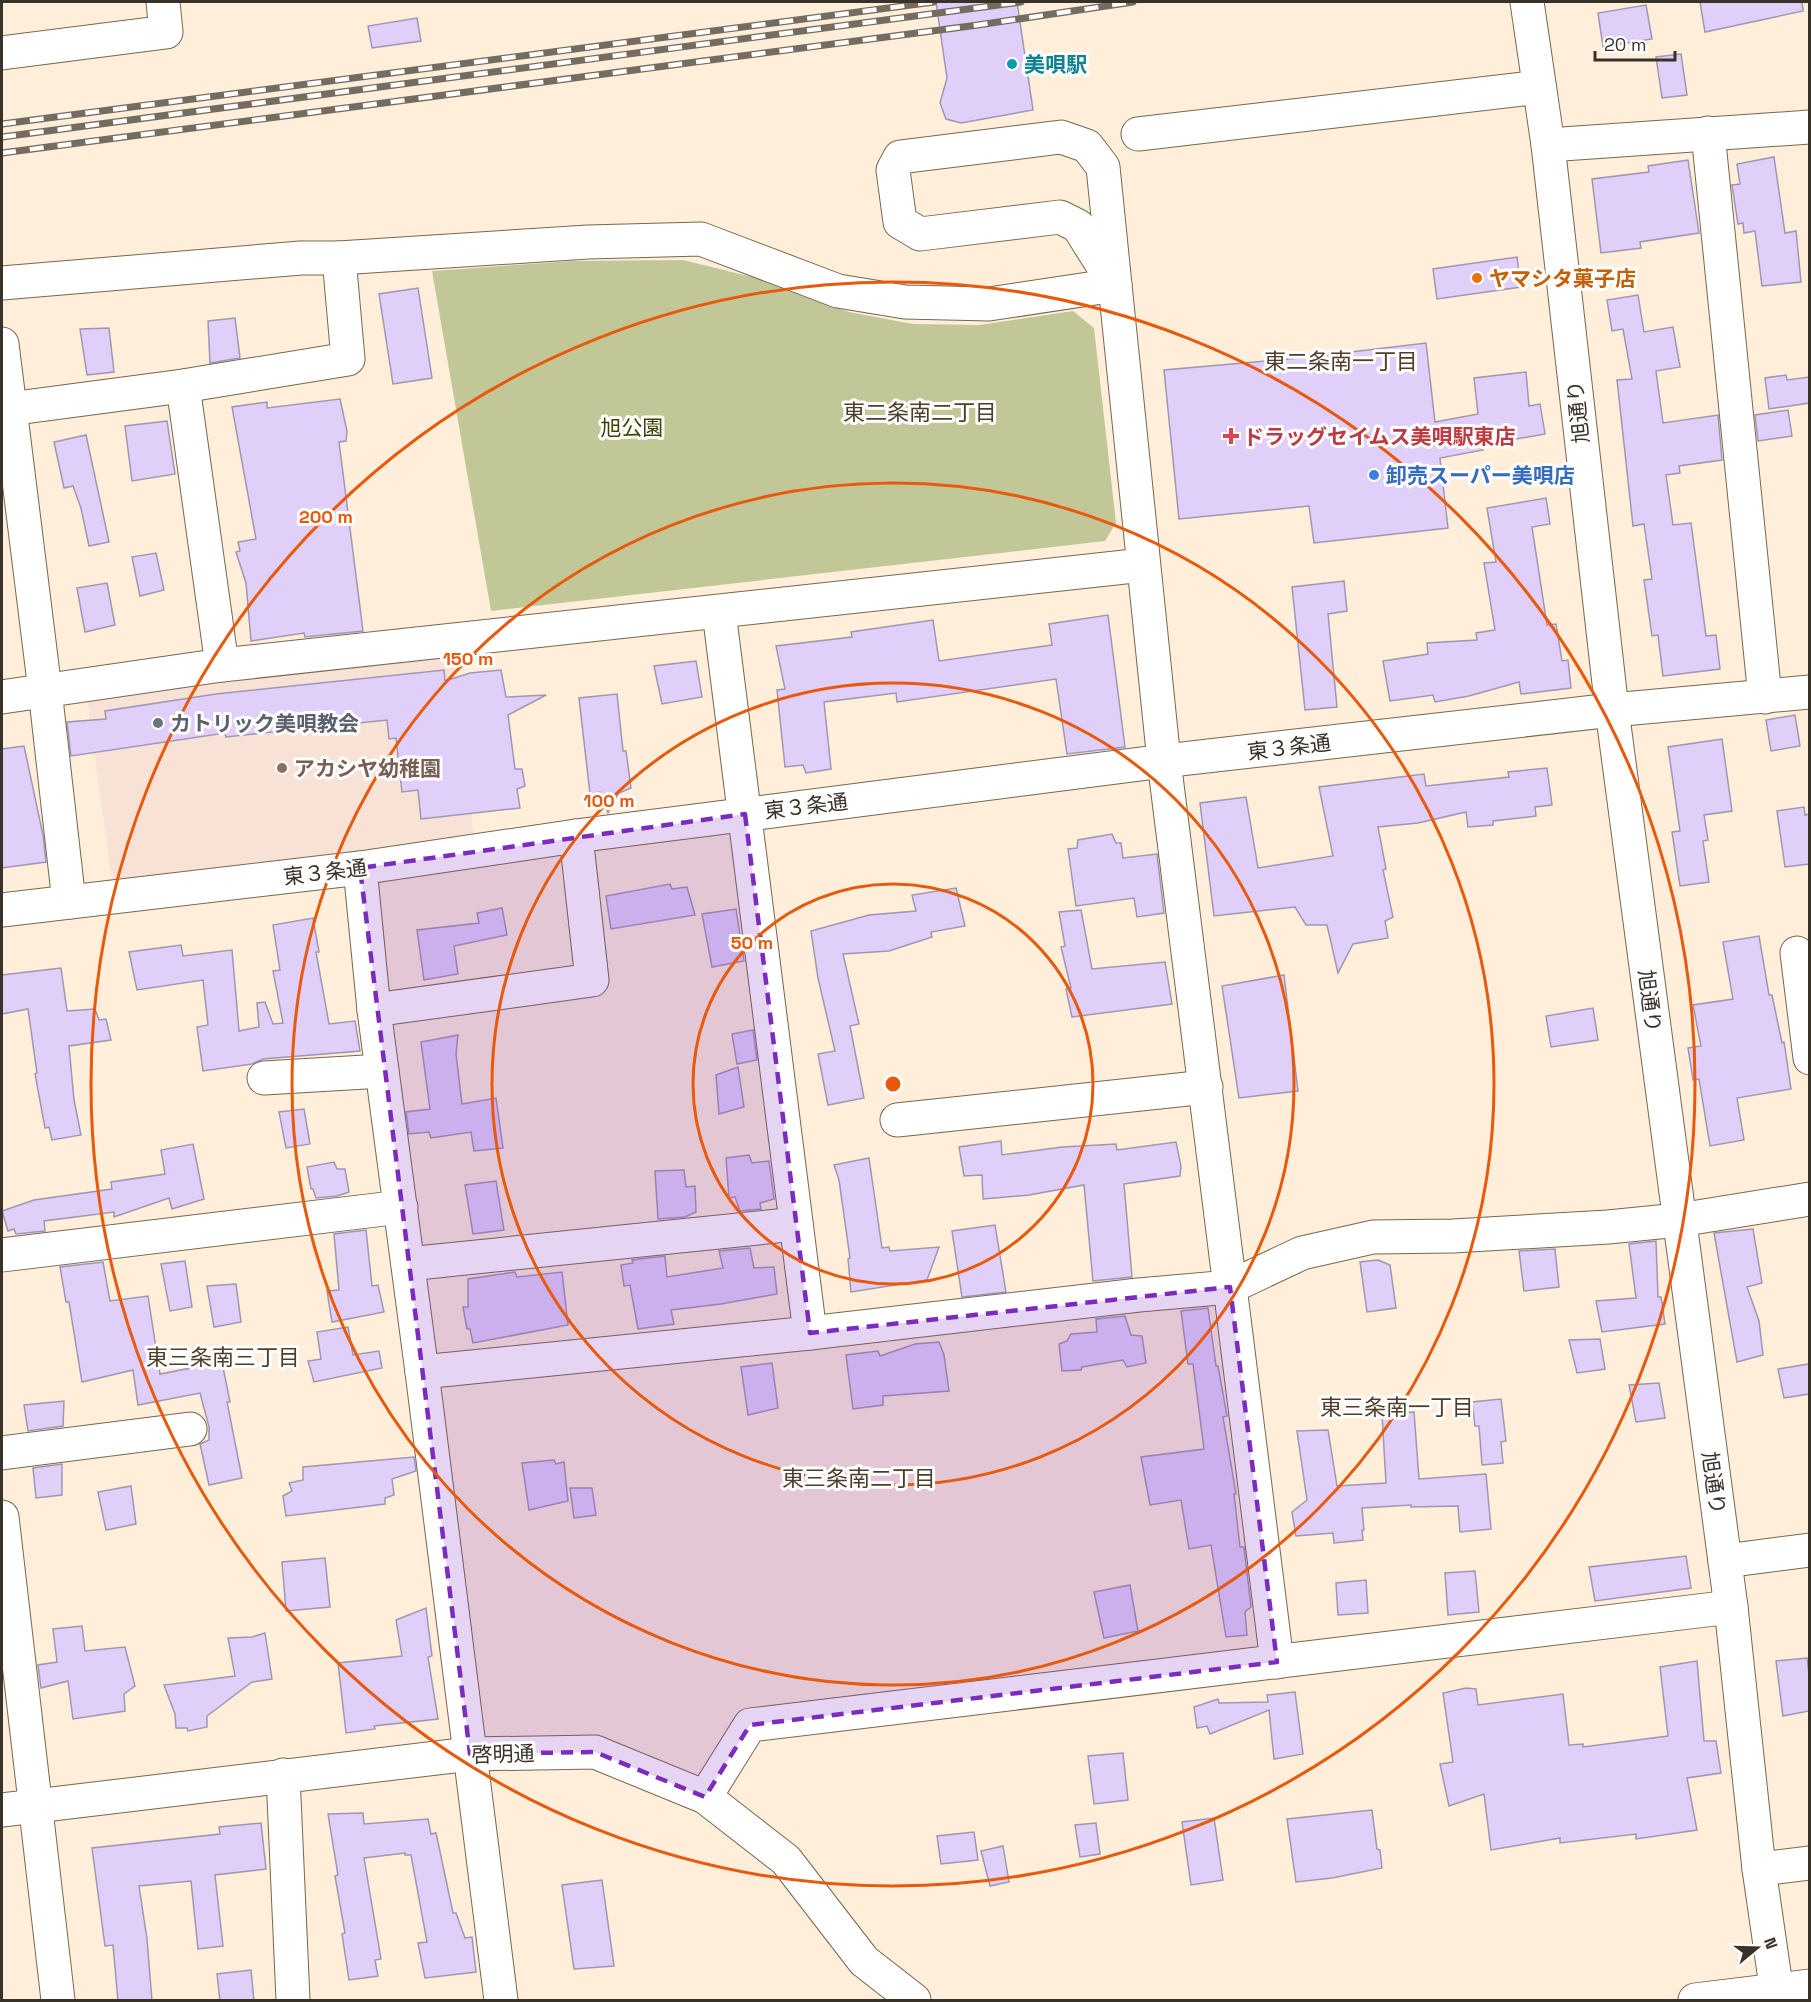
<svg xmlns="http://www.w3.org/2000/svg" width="1811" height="2002" font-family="'Space Grotesk','Noto Sans JP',sans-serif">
	<rect width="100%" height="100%" fill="#feeeda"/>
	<polygon fill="#f8e2d5" points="453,655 474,837 112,880 87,698"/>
	<polygon fill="#c2c798" points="683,260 756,278 849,312 913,324 979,325 1073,311 1094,328 1116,523 1105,541 491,611 432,271 573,261"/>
	<g fill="#e0d0f9" stroke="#a096b1" stroke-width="1.5">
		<polygon points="936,2 1017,2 1033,110 961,123 946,119 940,103 947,78"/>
		<polygon points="1700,2 1802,2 1803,11 1705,32"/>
		<polygon points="1646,5 1652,39 1603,47 1598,13"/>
		<polygon points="417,18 421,41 372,48 368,26"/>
		<polygon points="1681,54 1687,95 1662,98 1656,57"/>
		<polygon points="1774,157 1785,233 1796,231 1801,282 1762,286 1755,231 1744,233 1743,223 1738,224 1732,185 1740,184 1737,164"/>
		<polygon points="1688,160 1699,233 1640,242 1641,248 1601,253 1592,179 1649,172 1648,166"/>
		<polygon points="1517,257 1521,287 1437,299 1433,269"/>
		<polygon points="418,288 432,378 393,384 379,294"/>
		<polygon points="1638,295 1644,332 1673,327 1680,367 1656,371 1663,423 1718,415 1722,460 1679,466 1680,473 1666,475 1673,525 1691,523 1706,636 1716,635 1720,669 1663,676 1658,635 1652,636 1644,580 1652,579 1644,524 1633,526 1617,380 1632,379 1623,329 1612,331 1607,300"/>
		<polygon points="235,318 240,358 210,363 208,321"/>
		<polygon points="109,328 114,372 87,375 80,329"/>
		<polygon points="1426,343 1435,422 1478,414 1474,378 1526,372 1529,406 1540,404 1545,434 1482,445 1483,450 1440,458 1448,528 1314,543 1309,506 1179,519 1164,370 1300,358"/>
		<polygon points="1786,375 1787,380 1809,377 1809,403 1769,409 1765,378"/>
		<polygon points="340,399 347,431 346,441 339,442 363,631 305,637 304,633 251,641 246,583 236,552 240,551 238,542 256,539 232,407 267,402 267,408"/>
		<polygon points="1788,410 1792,436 1758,441 1755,415"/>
		<polygon points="167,421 175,474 132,481 125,426"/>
		<polygon points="86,435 109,542 89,546 81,508 73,486 64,488 54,442"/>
		<polygon points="1546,498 1550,524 1532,527 1547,625 1556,624 1562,661 1568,660 1571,688 1521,694 1519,682 1469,696 1435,702 1433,695 1390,701 1383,661 1428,654 1427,643 1477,640 1476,633 1495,630 1484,563 1496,562 1487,508"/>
		<polygon points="156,553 164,590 140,596 132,557"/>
		<polygon points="1344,581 1347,611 1328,614 1337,707 1305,710 1292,587"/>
		<polygon points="107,583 115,625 85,632 77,588"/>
		<polygon points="1108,615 1125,747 1067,754 1056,679 897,702 896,693 824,702 831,769 806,773 803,765 785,767 777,690 785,689 776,646 852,637 851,632 933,620 939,661 1052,645 1049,624"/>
		<polygon points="696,661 702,697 662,704 654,666"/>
		<polygon points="444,670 445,681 470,673 501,670 506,697 546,695 508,715 515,769 522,769 525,786 517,789 520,808 421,819 418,790 402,792 396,738 389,739 387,720 226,737 225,733 71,756 67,722 106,719 105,711 216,694"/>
		<polygon points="617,694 623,751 626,751 631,788 619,793 608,813 600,792 590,794 579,698"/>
		<polygon points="1795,715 1800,746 1771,751 1766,720"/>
		<polygon points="1722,739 1732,811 1704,815 1708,840 1703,841 1709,882 1680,886 1672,832 1680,831 1668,747"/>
		<polygon points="24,746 43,835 46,862 2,868 2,749"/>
		<polygon points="1547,768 1552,805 1535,807 1536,816 1493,821 1493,825 1468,827 1466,812 1418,823 1378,827 1386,869 1383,870 1393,917 1385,921 1388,938 1353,944 1338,973 1327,925 1306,925 1295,907 1214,916 1200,803 1246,797 1258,868 1333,856 1319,787 1424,774 1426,786 1509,777 1508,772"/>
		<polygon points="1804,807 1805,815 1809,814 1809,864 1785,867 1777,811"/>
		<polygon points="1112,834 1116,843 1121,843 1123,858 1157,854 1164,913 1137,917 1134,898 1076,906 1068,849 1077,848 1078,840"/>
		<polygon points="670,884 672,889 687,887 695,915 611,929 606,896"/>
		<polygon points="956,888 965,926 931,932 932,937 889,951 843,954 859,1024 850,1026 864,1098 828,1105 818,1054 835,1051 818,978 811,931 869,915 916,911 912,895"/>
		<polygon points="502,908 507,935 454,946 458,974 424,980 417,930 479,923 477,913"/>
		<polygon points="736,909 744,961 712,967 702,914"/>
		<polygon points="1081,910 1092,969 1165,962 1172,1004 1072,1017 1066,989 1071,988 1061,947 1065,946 1059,912"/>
		<polygon points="313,918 319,952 316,952 329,1024 355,1021 360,1051 263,1059 252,1064 203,1071 197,1027 208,1025 203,980 137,990 129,952 181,945 183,956 232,950 239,1031 259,1027 257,1003 265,1002 273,1024 283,1023 273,971 280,970 273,925"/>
		<polygon points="1759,936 1769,995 1772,995 1782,1043 1784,1042 1791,1089 1737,1098 1744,1140 1710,1146 1699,1079 1693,1080 1688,1048 1701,1046 1693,1005 1733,999 1723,942"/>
		<polygon points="61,968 67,1011 95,1009 99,1020 106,1019 111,1040 69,1046 74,1100 81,1135 52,1140 49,1127 45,1128 35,1074 37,1073 28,1009 2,1014 2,975"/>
		<polygon points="1284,975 1298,1091 1239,1098 1222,986"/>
		<polygon points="1593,1008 1598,1040 1551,1047 1546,1016"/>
		<polygon points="753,1030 757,1060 737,1064 732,1034"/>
		<polygon points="458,1035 456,1054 462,1104 496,1098 503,1148 474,1151 471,1132 431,1138 429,1132 409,1134 406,1112 430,1109 421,1042"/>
		<polygon points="738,1067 744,1107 719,1114 716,1075"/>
		<polygon points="304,1109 310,1144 286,1148 279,1112"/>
		<polygon points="1001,1141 1002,1155 1062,1147 1116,1144 1117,1150 1176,1142 1181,1166 1180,1176 1124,1184 1132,1277 1093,1281 1084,1185 1029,1195 983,1199 982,1175 964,1176 959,1147"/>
		<polygon points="193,1144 204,1199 172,1209 169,1198 114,1217 114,1212 44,1221 45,1231 16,1234 14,1229 8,1231 2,1211 34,1200 112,1189 111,1182 165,1174 161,1150"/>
		<polygon points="749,1155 752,1163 769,1161 774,1199 760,1203 761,1209 740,1211 735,1197 729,1198 726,1158"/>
		<polygon points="869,1158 882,1248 889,1247 890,1251 939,1247 927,1280 851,1292 848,1259 850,1258 839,1180 834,1165"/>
		<polygon points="334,1162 337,1169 345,1169 349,1192 337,1196 316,1198 313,1189 311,1189 307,1167"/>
		<polygon points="684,1170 686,1187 695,1186 696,1212 685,1217 658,1219 655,1171"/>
		<polygon points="496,1181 504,1230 473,1234 465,1185"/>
		<polygon points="995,1225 1006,1292 962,1297 952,1231"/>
		<polygon points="1753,1229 1762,1283 1747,1287 1759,1321 1763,1355 1737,1362 1714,1233"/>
		<polygon points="366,1230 372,1286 378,1285 384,1312 332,1322 327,1291 339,1290 334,1234"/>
		<polygon points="1656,1241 1658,1297 1661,1297 1665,1324 1602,1332 1596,1301 1636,1298 1629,1244"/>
		<polygon points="750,1248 754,1268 774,1267 777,1294 721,1304 671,1310 674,1324 638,1329 630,1285 624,1286 621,1265 633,1263 632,1260 665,1256 667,1277 723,1268 719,1251"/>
		<polygon points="1555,1249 1559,1287 1524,1291 1519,1251"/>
		<polygon points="1378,1260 1390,1265 1396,1308 1367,1312 1360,1262"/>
		<polygon points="185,1261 192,1307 170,1311 161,1264"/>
		<polygon points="103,1262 110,1301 148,1296 160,1374 222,1362 230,1402 227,1402 242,1478 209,1485 200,1444 209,1440 209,1427 200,1393 138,1405 133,1370 82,1382 69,1302 66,1302 60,1267"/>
		<polygon points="515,1272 517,1277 562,1272 568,1325 473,1343 470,1329 467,1329 463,1307 468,1307 468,1279"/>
		<polygon points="236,1284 241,1322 214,1327 207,1286"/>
		<polygon points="1208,1308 1216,1366 1218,1366 1227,1416 1223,1417 1236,1494 1234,1494 1240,1547 1244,1547 1251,1607 1245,1612 1247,1635 1226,1637 1211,1545 1189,1549 1181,1500 1150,1505 1141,1457 1204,1449 1193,1364 1188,1364 1181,1311"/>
		<polygon points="1125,1316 1131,1335 1142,1336 1146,1363 1127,1367 1123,1360 1082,1367 1081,1370 1062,1371 1059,1344 1067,1341 1071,1334 1097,1332 1096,1319"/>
		<polygon points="348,1327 353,1355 379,1351 382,1368 314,1382 308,1361 321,1359 317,1332"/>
		<polygon points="1600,1339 1605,1369 1577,1373 1569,1340"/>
		<polygon points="939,1342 944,1355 949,1391 883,1396 883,1405 853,1409 846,1355 878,1351 880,1356 915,1344"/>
		<polygon points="772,1363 778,1408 748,1415 741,1367"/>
		<polygon points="1809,1364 1809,1394 1784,1398 1778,1369"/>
		<polygon points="1659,1383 1665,1418 1636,1422 1629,1385"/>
		<polygon points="1501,1399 1506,1441 1501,1442 1503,1463 1482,1465 1479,1426 1475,1426 1472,1402"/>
		<polygon points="64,1401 63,1426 28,1431 24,1405"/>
		<polygon points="1414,1412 1419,1479 1486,1474 1491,1529 1460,1532 1458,1506 1411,1507 1411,1505 1362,1508 1364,1530 1362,1530 1363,1540 1334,1543 1333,1533 1296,1536 1292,1512 1307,1500 1297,1431 1328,1430 1337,1486 1386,1483 1382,1414"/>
		<polygon points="414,1457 416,1471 392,1479 394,1495 385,1498 385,1504 286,1516 283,1496 292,1491 289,1483 303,1480 303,1467"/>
		<polygon points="554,1460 556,1464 564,1462 568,1501 529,1510 522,1463"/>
		<polygon points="62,1464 62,1495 36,1498 33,1468"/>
		<polygon points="131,1486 136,1524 106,1530 98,1492"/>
		<polygon points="570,1488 592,1488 596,1515 574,1518"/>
		<polygon points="1686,1556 1691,1588 1595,1601 1589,1567"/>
		<polygon points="325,1558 330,1607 286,1611 282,1562"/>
		<polygon points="1475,1571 1479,1612 1448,1615 1445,1573"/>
		<polygon points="1366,1580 1368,1613 1338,1615 1336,1583"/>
		<polygon points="1130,1585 1138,1631 1104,1638 1094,1592"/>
		<polygon points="426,1608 432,1656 428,1657 438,1719 374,1726 375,1729 346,1733 338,1663 402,1656 396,1620"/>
		<polygon points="82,1626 85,1651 125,1647 135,1686 124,1694 125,1711 73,1719 68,1681 41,1688 38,1665 57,1662 53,1629"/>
		<polygon points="265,1633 272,1679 252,1682 207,1716 207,1727 188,1731 187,1728 176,1728 175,1714 164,1685 235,1676 228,1638 252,1637"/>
		<polygon points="1807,1658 1809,1674 1809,1711 1783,1716 1776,1661"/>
		<polygon points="1697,1661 1704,1741 1716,1741 1721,1773 1687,1778 1697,1830 1636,1839 1636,1834 1560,1843 1560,1838 1491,1850 1484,1794 1449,1806 1440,1764 1453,1762 1443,1693 1466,1688 1476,1689 1478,1705 1563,1694 1569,1745 1583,1744 1583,1747 1668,1736 1660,1667"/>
		<polygon points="1295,1692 1303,1754 1274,1759 1269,1710 1210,1734 1207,1726 1197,1728 1194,1707 1218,1699 1219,1703 1268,1702 1267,1695"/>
		<polygon points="1123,1753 1128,1800 1094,1804 1088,1756"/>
		<polygon points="1372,1810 1377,1849 1380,1850 1382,1868 1332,1878 1296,1882 1287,1819"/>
		<polygon points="363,1813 364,1824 428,1819 431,1834 436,1833 453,1913 456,1913 465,1938 472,1937 476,1972 425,1978 418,1943 427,1942 411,1855 405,1855 405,1853 364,1858 381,1959 375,1960 378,1976 349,1980 342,1934 345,1933 335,1876 338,1875 328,1814"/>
		<polygon points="1214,1818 1223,1880 1191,1885 1182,1822"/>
		<polygon points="261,1823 266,1869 215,1875 223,1946 198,1949 191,1881 139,1886 147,1939 152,2001 118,2001 113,1945 105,1946 92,1848 220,1834 219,1827"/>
		<polygon points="1096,1823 1100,1854 1080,1857 1075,1825"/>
		<polygon points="974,1832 978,1860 941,1864 937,1836"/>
		<polygon points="1003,1846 1009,1882 990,1886 981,1851"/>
		<polygon points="602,1880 614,1966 574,1969 562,1885"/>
		<polygon points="251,1970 254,2001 220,2001 217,1974"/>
	</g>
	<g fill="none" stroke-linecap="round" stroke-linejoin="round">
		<defs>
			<g id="minor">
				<polyline points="1527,2 1548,145 1612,710 1731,1607 1759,1869 1778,2000"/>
				<polyline points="2,53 166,32 163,2"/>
				<polyline points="1708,133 1765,697"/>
				<polyline points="1138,134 1539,87"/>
				<polygon points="1061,137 1087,146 1103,167 1115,285 1078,226 1060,217 920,234 900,222 893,170 900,157"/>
				<polyline points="1548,145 1810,127"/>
				<polyline points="2,283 301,258 339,258 588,242 701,239 838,291 905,302 989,304 1115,285 1164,761 1277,1662"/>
				<polyline points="2,344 45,690 69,902"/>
				<polyline points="183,386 222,665"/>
				<polyline points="9,409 183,386 348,359 339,258"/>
				<polyline points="719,612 810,1333"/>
				<polyline points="2,697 222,665 1143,565"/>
				<polyline points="360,868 374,1010 422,1372 501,2000"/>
				<polyline points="2,910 360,868 576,836 1164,761 1612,710 1810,692"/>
				<polyline points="1797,953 1810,1058"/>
				<polyline points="374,1010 592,980 576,836"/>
				<polyline points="264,1078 382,1071"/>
				<polyline points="897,1120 1206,1087"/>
				<polyline points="2,1255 401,1207"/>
				<polyline points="408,1264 796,1224"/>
				<polyline points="422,1372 810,1333 1139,1295 1230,1287 1302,1253 1373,1237 1453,1236 1608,1227 1679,1220 1810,1199"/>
				<polyline points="2,1453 190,1429"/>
				<polyline points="2,1517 58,2000"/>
				<polyline points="1725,1561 1810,1550"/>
				<polyline points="283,1775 293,2000"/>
				<polyline points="705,1797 750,1725 1731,1607"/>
				<polyline points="2,1810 470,1754 595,1752 705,1797 786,1860 864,1961 914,2000"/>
				<polyline points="1759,1869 1810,1863"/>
				<polyline points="1695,2000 1810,1986"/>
			</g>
		</defs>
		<use href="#minor" stroke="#776650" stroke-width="35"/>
		<use href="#minor" stroke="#fff" stroke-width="33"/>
		<defs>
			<g id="rail">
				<polyline points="2,124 934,2"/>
				<polyline points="2,137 1021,2"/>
				<polyline points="2,153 978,25 1133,2"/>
			</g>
		</defs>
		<use href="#rail" stroke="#756b5e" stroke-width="7"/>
		<use href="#rail" stroke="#fefefe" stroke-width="4.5" stroke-dasharray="14" stroke-linecap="butt"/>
	</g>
	<path fill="#7b2cbf" fill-opacity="0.2" stroke="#7b2cbf" stroke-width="4.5" stroke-dasharray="12 8" stroke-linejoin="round" d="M745 814 810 1333 1230 1287 1277 1662 750 1725 705 1797 595 1752 470 1754 360 868Z"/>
	<g fill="none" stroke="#e8590c" stroke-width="3">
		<circle cx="893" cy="1084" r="200"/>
		<circle cx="893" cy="1084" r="401"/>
		<circle cx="893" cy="1084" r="601"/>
		<circle cx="893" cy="1084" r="802"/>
	</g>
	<circle fill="#0f9aa8" stroke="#fefefe" stroke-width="2" cx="1012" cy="64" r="6"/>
	<circle fill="#e8710a" stroke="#fefefe" stroke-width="2" cx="1477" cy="278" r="6"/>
	<path fill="#e0444e" stroke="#fefefe" stroke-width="2" d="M1228 427h6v6h6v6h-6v6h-6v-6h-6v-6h6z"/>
	<circle fill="#3f7fe0" stroke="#fefefe" stroke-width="2" cx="1374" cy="475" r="6"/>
	<circle fill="#6b7280" stroke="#fefefe" stroke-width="2" cx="158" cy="723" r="6"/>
	<circle fill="#8d6e63" stroke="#fefefe" stroke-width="2" cx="282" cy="768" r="6"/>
	<g text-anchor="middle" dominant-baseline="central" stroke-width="6" stroke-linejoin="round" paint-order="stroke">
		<g font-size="21" font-weight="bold" fill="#0d838f" stroke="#fefefe" text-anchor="start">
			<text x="1024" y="64">美唄駅</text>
		</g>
		<g font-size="21" font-weight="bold" fill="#c56008" stroke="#fefefe" text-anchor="start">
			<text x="1489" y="278">ヤマシタ菓子店</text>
		</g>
		<g font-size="21" fill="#393228" stroke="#fefefe">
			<text transform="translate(1578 412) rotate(-96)">旭通り</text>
			<text transform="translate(1289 747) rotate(-7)">東３条通</text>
			<text transform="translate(806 806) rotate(-7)">東３条通</text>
			<text transform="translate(325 872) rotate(-7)">東３条通</text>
			<text transform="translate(1650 1001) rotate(83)">旭通り</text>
			<text transform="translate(1714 1483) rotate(82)">旭通り</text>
			<text transform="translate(503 1754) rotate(-2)">啓明通</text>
		</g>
		<g font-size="21" fill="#3e4100" stroke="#fefefe">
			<text x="632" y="427">旭公園</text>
		</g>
		<g font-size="21" font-weight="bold" fill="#be3a42" stroke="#fefefe" text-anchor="start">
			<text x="1243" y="436">ドラッグセイムス美唄駅東店</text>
		</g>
		<g font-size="21" font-weight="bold" fill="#366cbe" stroke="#fefefe" text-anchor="start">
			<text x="1386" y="475">卸売スーパー美唄店</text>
		</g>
		<g font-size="21" font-weight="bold" fill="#5b616d" stroke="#fefefe" text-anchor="start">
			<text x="170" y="723">カトリック美唄教会</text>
		</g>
		<g font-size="21" font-weight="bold" fill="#785e54" stroke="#fefefe" text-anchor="start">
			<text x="294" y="768">アカシヤ幼稚園</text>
		</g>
		<g font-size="22" fill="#4e3e29" stroke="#fefefe">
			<text x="1341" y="361">東二条南一丁目</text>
			<text x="920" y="412">東二条南二丁目</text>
			<text x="223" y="1357">東三条南三丁目</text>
			<text x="1397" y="1407">東三条南一丁目</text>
			<text x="859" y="1478">東三条南二丁目</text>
		</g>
	</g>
	<circle cx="893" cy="1084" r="9" fill="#e8590c" stroke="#fefefe" stroke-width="3"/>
	<g font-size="18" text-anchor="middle" font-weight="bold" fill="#e8590c" stroke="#fefefe" stroke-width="6" stroke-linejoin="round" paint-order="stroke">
		<text x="326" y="523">200 m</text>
		<text x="468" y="665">150 m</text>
		<text x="609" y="807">100 m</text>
		<text x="752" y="949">50 m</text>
	</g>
	<rect width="1811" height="2002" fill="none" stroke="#393228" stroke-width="6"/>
	<g transform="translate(1757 1948) rotate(71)" stroke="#fefefe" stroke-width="4.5" paint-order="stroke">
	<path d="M0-4.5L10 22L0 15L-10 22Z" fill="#393228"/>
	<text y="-9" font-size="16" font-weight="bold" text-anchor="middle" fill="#393228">N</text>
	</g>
	<path d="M1595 51v9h80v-9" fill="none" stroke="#393228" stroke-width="3"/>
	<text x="1604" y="51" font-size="18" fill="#393228" stroke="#fefefe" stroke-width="4.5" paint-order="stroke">20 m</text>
</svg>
